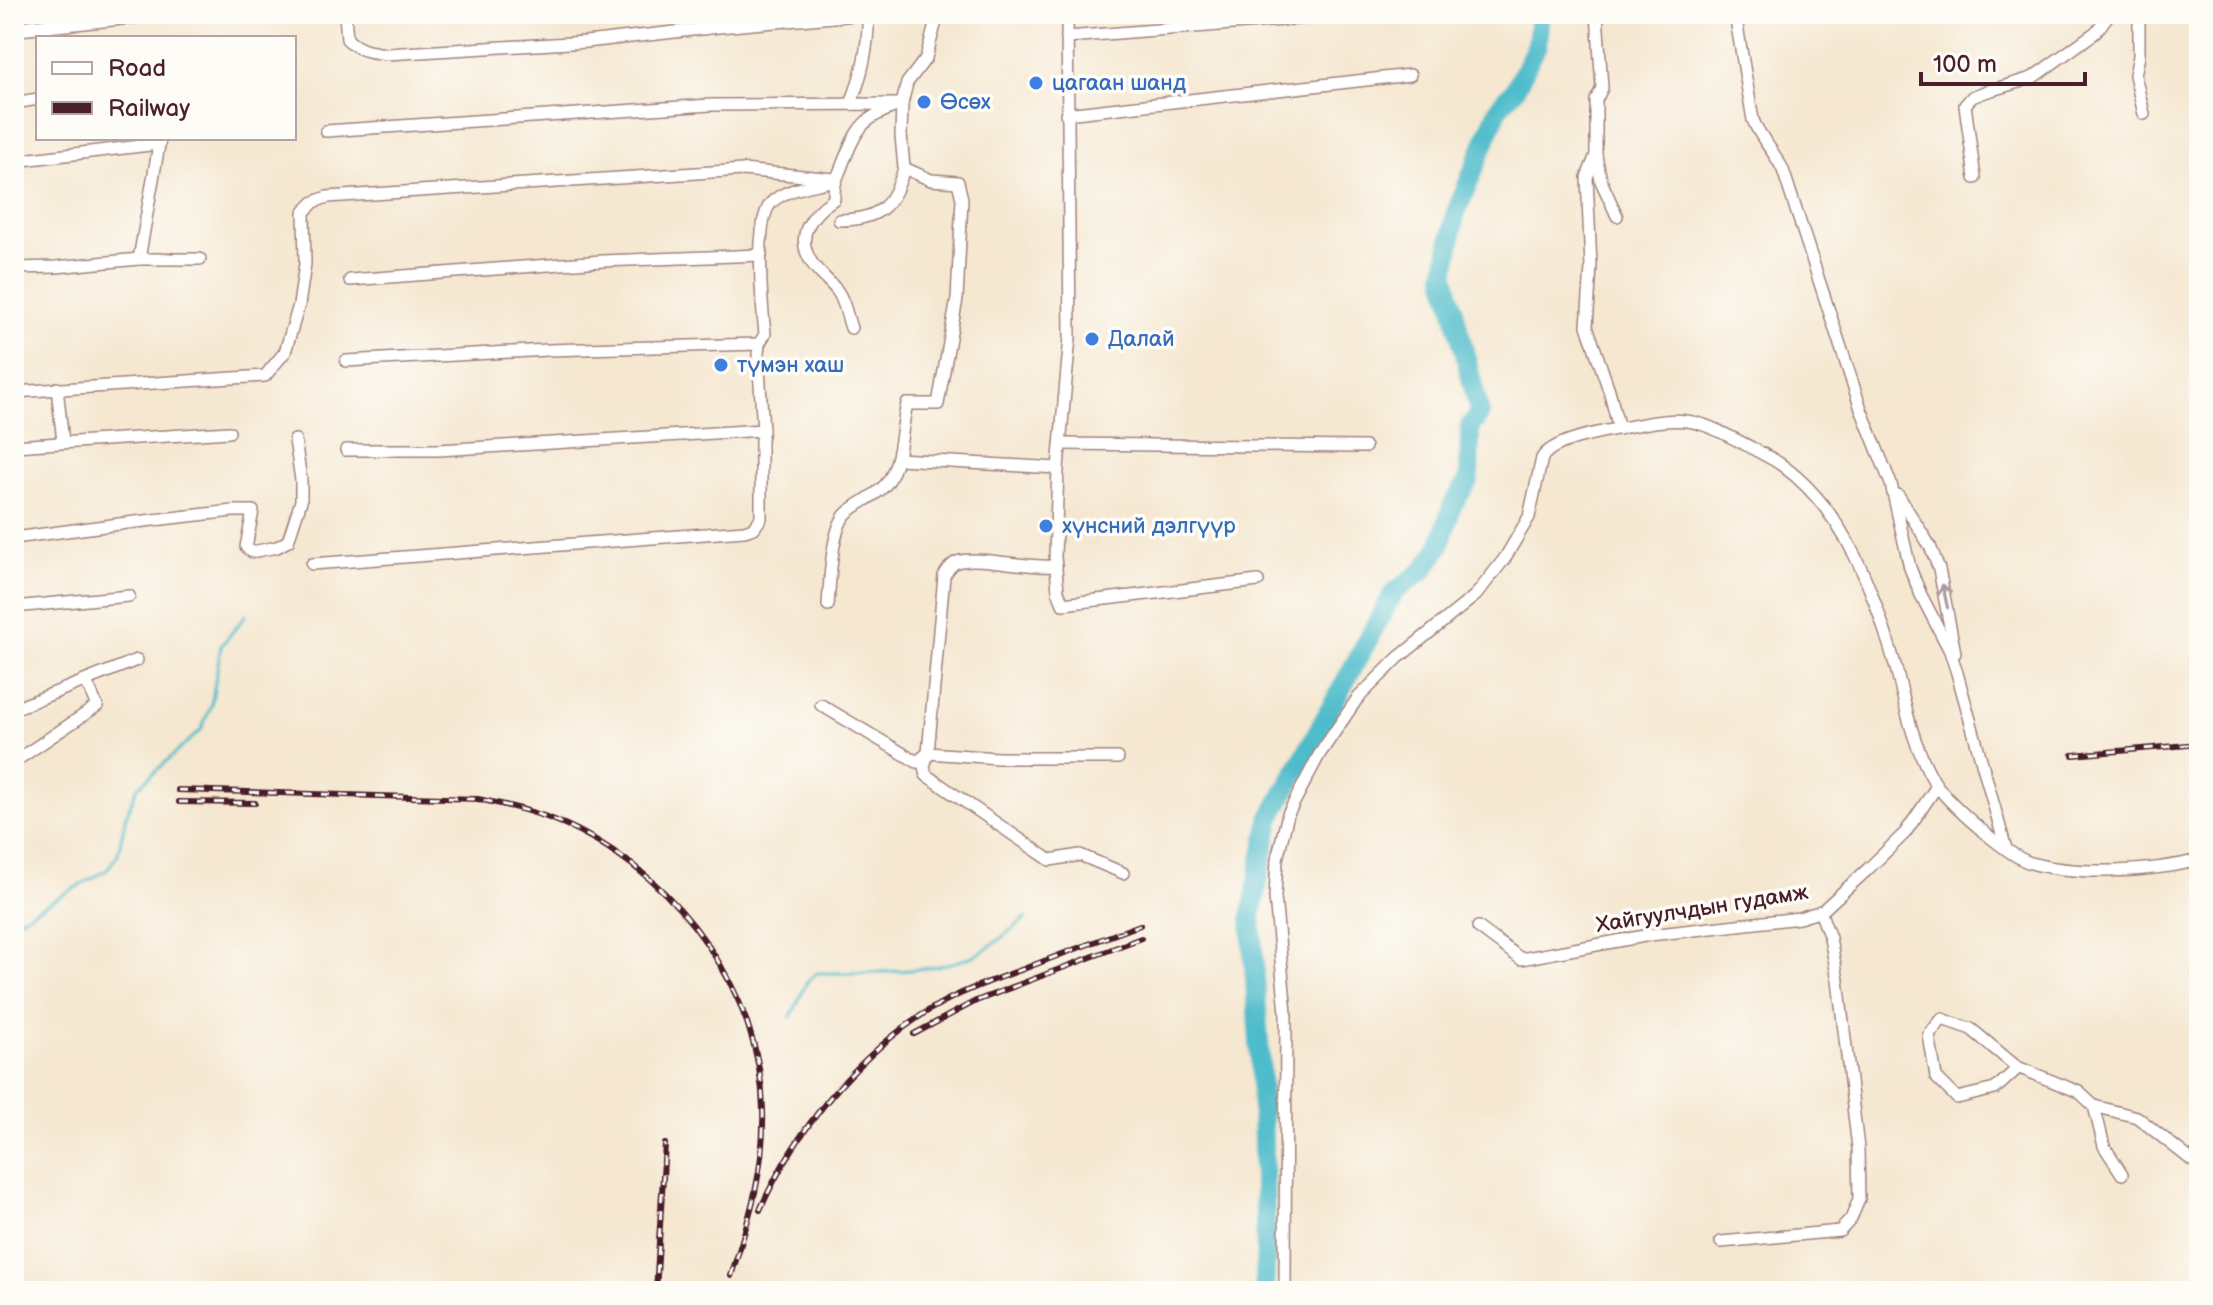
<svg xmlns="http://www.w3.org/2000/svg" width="2213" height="1305" font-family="'Balsamiq Sans',sans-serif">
	<rect width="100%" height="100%" fill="#fdfcf7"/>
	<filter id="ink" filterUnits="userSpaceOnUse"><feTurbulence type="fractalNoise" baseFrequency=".0125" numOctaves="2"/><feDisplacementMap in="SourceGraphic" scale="16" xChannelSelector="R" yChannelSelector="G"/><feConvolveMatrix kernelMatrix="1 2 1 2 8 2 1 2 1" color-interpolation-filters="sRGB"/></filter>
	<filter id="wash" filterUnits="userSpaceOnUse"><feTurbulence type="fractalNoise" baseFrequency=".006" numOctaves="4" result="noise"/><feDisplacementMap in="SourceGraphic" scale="32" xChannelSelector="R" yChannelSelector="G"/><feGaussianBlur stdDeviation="1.8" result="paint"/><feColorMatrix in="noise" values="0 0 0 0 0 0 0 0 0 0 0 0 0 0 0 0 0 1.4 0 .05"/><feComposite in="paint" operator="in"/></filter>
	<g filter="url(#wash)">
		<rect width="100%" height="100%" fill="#f5e7d0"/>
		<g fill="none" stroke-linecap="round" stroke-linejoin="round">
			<g stroke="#50bccb" stroke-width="3">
				<polyline points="14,922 107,870 118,854 126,816 137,788 201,730 211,706 221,646 246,615"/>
				<path d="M791 1017 807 982 817 973C862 973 942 974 981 952 997 943 1012 929 1026 918"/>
			</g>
			<polyline stroke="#50bccb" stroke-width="20" points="1264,1291 1266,1250 1261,1074 1251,917 1270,819 1394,592 1424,570 1440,546 1452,506 1469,479 1470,426 1480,414 1445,275 1455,215 1499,107 1515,89 1537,45 1540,14"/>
		</g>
	</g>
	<g filter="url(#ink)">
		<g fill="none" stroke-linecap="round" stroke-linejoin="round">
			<defs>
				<g id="minor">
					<path d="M345 14 347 39C359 51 371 52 387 54L586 42 719 27 868 14C869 47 862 74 851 104"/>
					<polyline points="1067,14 1070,337 1058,468 1055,557 1058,591 1063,604 1258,581"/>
					<polyline points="1597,14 1602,88 1596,100 1596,155 1601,181 1617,216"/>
					<path d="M1735 14 1753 120C1760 138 1775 152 1783 170L1861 409 1891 484 1910 568 1921 595 1950 651 1957 673 2006 849"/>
					<polyline points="2139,14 2139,56 2135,75 2144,114"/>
					<polyline points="1067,37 1360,14"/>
					<polyline points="14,103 38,99"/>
					<polyline points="1066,114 1410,75"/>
					<path d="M326 131 710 105 902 104 901 135 904 168 931 180 958 182 962 199 957 299 938 404H907C901 428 902 456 890 478 882 494 860 501 847 513 831 528 830 583 828 605"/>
					<polyline points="1596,155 1587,177 1591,267 1587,326 1609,390 1619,429"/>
					<polyline points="14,161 158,144"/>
					<polyline points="1975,178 1965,105 1972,97 1985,92 2032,78 2096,32 2109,14"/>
					<path d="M839 220C879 220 894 206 904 168"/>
					<polyline points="139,259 160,139"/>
					<polyline points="14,268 56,267 139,259 200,259"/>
					<polyline points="350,280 602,261 761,255"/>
					<path d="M851 328C847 317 845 302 838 292 830 281 819 274 812 263 794 236 811 214 834 199 834 179 837 180 843 163 858 126 863 117 902 104L907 83 926 58 938 14"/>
					<polyline points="346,361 548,350 759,344"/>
					<polyline points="57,388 63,442"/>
					<polyline points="14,392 265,376 285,352 299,305 305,264 304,212 314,202 327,197 743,170 834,179"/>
					<polyline points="1060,444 1365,447"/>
					<polyline points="14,446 229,432"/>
					<polyline points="346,450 439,450 763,430"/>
					<polyline points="898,459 1058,468"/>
					<polyline points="1898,495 1930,546 1939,569 1955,653"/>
					<polyline points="14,538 127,523 233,511 253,511 246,547 252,552 277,547 288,541 301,501 301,480 295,440"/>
					<path d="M312 564 744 531 754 528 761 518V440L763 430 758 354 759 344 765 334C762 307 754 222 771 203 784 189 812 186 830 181"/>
					<path d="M1056 566C1029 569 979 555 957 562 951 564 947 571 944 576L928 753 924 767 926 775 1050 860 1080 855 1123 873"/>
					<polyline points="14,607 129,596"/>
					<polyline points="821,705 917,762 928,753 998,758 1118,758"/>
					<polyline points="14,709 137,660"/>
					<polyline points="14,762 97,706 86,681"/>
					<polyline points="1478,927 1521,959 1650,935 1799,918 1822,911 1868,869 1905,833 1937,786"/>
					<polygon points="1942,1019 1971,1029 2018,1068 1995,1089 1957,1098 1936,1077 1929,1035"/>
					<polyline points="2015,1066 2079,1092 2094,1106 2104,1146 2122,1174"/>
					<polyline points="2094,1106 2137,1117 2199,1166"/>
					<polyline points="1721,1242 1840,1231 1851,1219 1859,1199 1858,1148 1838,980 1830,938 1820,911"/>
					<path d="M1285 1291 1286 1013 1275 897 1277 859 1288 814 1319 755 1357 699 1398 658 1476 595 1505 558 1529 517 1542 458C1554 438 1609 431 1632 426 1690 414 1700 421 1752 448 1762 454 1774 459 1783 466 1847 513 1875 595 1896 668 1903 695 1908 724 1919 750 1924 762 1930 777 1938 787 1953 807 2009 857 2031 863 2077 876 2153 872 2199 860"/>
				</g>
				<polyline id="major" points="14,29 154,14"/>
			</defs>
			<use href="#minor" stroke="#a0837e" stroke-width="14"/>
			<use href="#major" stroke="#a0837e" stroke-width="17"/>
			<use href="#minor" stroke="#fff" stroke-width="11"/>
			<use href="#major" stroke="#fff" stroke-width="14"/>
			<defs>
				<g id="rail">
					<polyline points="2073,755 2199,744"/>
					<path d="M178 790 478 799C511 806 546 814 577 830 680 881 761 993 763 1110 765 1171 749 1219 731 1276"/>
					<polyline points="179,802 255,803"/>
					<polyline points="914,1034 976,1001 1141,938"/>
					<path d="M760 1210C796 1129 856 1056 931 1009 961 991 994 980 1026 968 1064 953 1102 939 1140 925"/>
					<polyline points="656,1291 665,1144"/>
				</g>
			</defs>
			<use href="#rail" stroke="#4a1f2b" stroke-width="6"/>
			<use href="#rail" stroke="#fdfcf7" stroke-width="3" stroke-dasharray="9" stroke-linecap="butt"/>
		</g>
		<defs><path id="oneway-shaft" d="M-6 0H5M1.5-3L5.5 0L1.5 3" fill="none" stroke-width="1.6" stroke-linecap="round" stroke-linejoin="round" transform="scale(2)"/></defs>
		<use stroke="#ae9aa0" href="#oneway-shaft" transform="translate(1945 596) rotate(-102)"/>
	</g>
	<g fill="#3f7fe0" stroke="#fdfcf7" stroke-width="3">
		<circle cx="1036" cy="83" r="8"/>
		<circle cx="924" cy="102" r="8"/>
		<circle cx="1092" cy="339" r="8"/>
		<circle cx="721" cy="365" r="8"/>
		<circle cx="1046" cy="526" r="8"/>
	</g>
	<g text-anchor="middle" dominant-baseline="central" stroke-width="7" stroke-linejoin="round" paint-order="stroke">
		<g font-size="22" fill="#366cbe" stroke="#fdfcf7" text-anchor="start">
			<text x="1052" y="83">цагаан шанд</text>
			<text x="940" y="102">Өсөх</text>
			<text x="1108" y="339">Далай</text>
			<text x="737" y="365">түмэн хаш</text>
			<text x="1062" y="526">хүнсний дэлгүүр</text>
		</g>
		<g font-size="22" fill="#4a1f2b" stroke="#fdfcf7">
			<text transform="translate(1702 909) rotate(-9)">Хайгуулчдын гудамж</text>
		</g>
	</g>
	<rect width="2213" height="1305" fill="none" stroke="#fdfcf7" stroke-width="48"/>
	<rect x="36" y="36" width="260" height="104" fill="#fdfcf7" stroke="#b5a4a5" stroke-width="2"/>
	<rect x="52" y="62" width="40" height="12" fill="#ffffff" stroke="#b5a4a5" stroke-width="2"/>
	<text x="108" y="76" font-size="24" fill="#4a1f2b">Road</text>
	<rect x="52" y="102" width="40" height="12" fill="#4a1f2b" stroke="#b5a4a5" stroke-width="2"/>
	<text x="108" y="116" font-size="24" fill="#4a1f2b">Railway</text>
	<path d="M1921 72v12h164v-12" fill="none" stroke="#4a1f2b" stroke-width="4"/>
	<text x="1933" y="72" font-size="24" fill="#4a1f2b" stroke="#fdfcf7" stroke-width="6" paint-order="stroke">100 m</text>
</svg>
